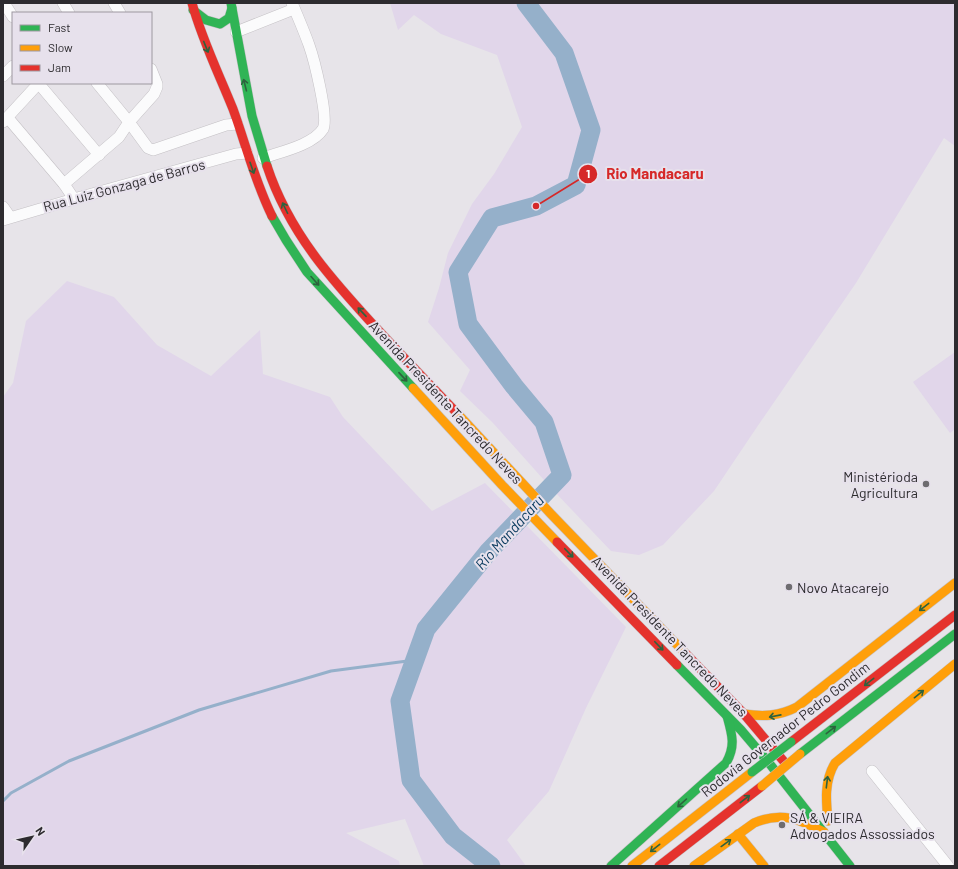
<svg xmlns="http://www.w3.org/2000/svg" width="958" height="869" font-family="Barlow,sans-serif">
	<rect width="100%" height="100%" fill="#e7e4e9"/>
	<g fill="#e1d6ea">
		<polygon points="390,3 955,3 955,146 944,138 856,283 757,427 714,491 663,545 639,555 611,551 552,489 493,423 460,391 470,370 428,322 439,288 448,253 472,204 494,174 522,127 497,55 441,34 414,15 398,30"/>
		<polygon points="67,281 114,297 157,345 211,376 260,330 263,374 330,397 343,417 432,511 485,483 626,627 586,708 549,791 507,840 526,866 424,866 405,819 346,833 399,861 400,866 260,866 259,864 226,866 3,866 3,397 13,383 26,321"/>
		<polygon points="955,352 955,429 950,433 913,382"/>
	</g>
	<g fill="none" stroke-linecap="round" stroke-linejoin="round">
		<polyline stroke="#95b0ca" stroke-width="3" points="3,801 11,793 69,761 199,710 331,671 415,660"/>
		<polyline stroke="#95b0ca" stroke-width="19" points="491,866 453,836 411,780 400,701 426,629 489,551 562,475 544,422 514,386 468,324 458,272 492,218 536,206 576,185 591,130 564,53 526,3"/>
		<defs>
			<g id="street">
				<polyline points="4,3 13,17"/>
				<polyline points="63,3 69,13"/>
				<polyline points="114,3 120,13"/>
				<polyline points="236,32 294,9"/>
				<polyline points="3,76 13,66"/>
				<polyline points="97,83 129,122 148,148 153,150 226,125 237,124"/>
				<polyline points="39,84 99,155"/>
				<polyline points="8,118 64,184"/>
				<polyline points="3,122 39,83"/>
				<path d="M263 158C280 152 313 145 323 129 329 118 314 59 309 45 304 31 298 17 292 3"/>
				<polyline points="74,199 64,184 119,137 129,122 154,94 157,87 157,84 151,69"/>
				<polyline points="3,207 10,217"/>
				<polyline points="3,220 74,199 236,154 247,153"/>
				<polyline points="872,771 948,866"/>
			</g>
			<g id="fast">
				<polyline points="231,3 252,116 267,166"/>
				<polyline points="193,10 206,20 220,24 229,18 232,8"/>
				<polyline points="272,216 286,240 307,272 413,388"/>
				<polyline points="677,665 741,730 769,763 850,866"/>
				<polyline points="800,754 955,634"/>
				<path d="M611 866 726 763C736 746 732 734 727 716"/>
			</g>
			<g id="slow">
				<polyline points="413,388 502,485 557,542"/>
				<polyline points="455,411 551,514 686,654"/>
				<path d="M744 714C764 717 779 716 797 707L955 583"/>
				<path d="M828 821C826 801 824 781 835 763L955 664"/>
				<polyline points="738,834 764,866"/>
				<polyline points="632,866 752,772"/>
				<path d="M694 866 754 823C782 811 798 819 824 832"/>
			</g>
			<g id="jam">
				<path d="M192 3C202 40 219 74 233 109 246 145 255 182 272 216"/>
				<path d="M267 166C289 233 332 280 379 331 404 358 429 384 455 411"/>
				<polyline points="557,542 677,665"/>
				<polyline points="686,654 744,714 786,764"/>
				<polyline points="791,742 955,615"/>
				<polyline points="659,866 762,786"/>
			</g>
		</defs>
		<use href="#street" stroke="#c4c1c5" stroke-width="12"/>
		<use href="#fast" stroke="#c4c1c5" stroke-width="10"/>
		<use href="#slow" stroke="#c4c1c5" stroke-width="10"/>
		<use href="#jam" stroke="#c4c1c5" stroke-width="10"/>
		<use href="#street" stroke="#fbfbfc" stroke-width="11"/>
		<use href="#fast" stroke="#30b455" stroke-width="9"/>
		<use href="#slow" stroke="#ff9f0a" stroke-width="9"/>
		<use href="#jam" stroke="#e5322d" stroke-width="9"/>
		<defs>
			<polyline id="fast-bridge" points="752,772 791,742"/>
			<polyline id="slow-bridge" points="762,786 800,754"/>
		</defs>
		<use href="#fast-bridge" stroke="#c4c1c5" stroke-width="10" stroke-linecap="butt"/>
		<use href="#slow-bridge" stroke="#c4c1c5" stroke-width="10" stroke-linecap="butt"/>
		<use href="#fast-bridge" stroke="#30b455" stroke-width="9"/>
		<use href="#slow-bridge" stroke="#ff9f0a" stroke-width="9"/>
	</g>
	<defs><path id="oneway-shaft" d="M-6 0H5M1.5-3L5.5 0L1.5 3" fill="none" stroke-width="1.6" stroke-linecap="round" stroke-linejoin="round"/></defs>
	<g stroke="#2e623e">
		<use href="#oneway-shaft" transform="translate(206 47) rotate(68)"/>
		<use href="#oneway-shaft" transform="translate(245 85) rotate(-104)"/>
		<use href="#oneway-shaft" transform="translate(252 168) rotate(71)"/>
		<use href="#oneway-shaft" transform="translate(285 208) rotate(-116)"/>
		<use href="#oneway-shaft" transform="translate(315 281) rotate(48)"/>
		<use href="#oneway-shaft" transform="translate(362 312) rotate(-133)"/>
		<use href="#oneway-shaft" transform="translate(403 377) rotate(47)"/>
		<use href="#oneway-shaft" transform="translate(569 553) rotate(46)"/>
		<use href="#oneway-shaft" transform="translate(924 607) rotate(142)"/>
		<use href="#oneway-shaft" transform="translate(659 646) rotate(46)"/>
		<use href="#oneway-shaft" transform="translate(869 682) rotate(142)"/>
		<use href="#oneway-shaft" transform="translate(919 694) rotate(-39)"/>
		<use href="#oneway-shaft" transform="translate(775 716) rotate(169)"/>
		<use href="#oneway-shaft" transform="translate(831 730) rotate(-38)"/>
		<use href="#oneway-shaft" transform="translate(827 782) rotate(-83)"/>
		<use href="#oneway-shaft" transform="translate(745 799) rotate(-38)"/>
		<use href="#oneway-shaft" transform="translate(682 803) rotate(138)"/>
		<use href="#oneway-shaft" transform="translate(726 843) rotate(-36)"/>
		<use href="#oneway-shaft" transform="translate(655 848) rotate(142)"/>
	</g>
	<g fill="#6e6c70" stroke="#e7e1ec" stroke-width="1.5">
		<circle cx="926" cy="484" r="4"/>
		<circle cx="789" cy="587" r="4"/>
		<circle cx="782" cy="825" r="4"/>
	</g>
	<g text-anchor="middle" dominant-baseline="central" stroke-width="4" stroke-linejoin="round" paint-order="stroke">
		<g font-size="14" fill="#2d2b2f" stroke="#e7e1ec">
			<text transform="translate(124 185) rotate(-15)">Rua Luiz Gonzaga de Barros</text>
			<text transform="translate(446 402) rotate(47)">Avenida Presidente Tancredo Neves</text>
			<text transform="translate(670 636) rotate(46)">Avenida Presidente Tancredo Neves</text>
			<text transform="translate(785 729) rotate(-38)">Rodovia Governador Pedro Gondim</text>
		</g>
		<g font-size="14" fill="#2d2b2f" stroke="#e7e1ec" text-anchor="start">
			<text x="918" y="476" text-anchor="end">Ministérioda<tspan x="918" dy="16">Agricultura</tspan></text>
			<text x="797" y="587">Novo Atacarejo</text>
			<text x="790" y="817">SÁ &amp; VIEIRA<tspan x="790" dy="16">Advogados Assossiados</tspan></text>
		</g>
		<g font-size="15" font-style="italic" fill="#0e3e61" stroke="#e7e1ec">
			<text transform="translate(509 532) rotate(-48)">Rio Mandacaru</text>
		</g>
	</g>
	<path fill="none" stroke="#d62828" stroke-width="1.5" d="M536 206L588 174"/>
	<g fill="#d62828" stroke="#e7e1ec" stroke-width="1.5">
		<circle cx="536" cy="206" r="4"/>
		<circle cx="588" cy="174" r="10"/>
	</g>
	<g font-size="12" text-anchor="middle" font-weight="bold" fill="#fff">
		<text x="588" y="178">1</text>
	</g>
	<g font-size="15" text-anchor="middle" font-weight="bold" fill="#d62828" stroke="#e7e1ec" stroke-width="4" stroke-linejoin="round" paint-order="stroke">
		<text x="655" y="179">Rio Mandacaru</text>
	</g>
	<rect width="958" height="869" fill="none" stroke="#2d2b2f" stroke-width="8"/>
	<rect x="12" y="12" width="140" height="72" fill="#e7e1ec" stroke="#9d98a0"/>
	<rect x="20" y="25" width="20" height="6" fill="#30b455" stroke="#9d98a0"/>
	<text x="48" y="32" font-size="12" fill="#2d2b2f">Fast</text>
	<rect x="20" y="45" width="20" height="6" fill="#ff9f0a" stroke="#9d98a0"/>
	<text x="48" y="52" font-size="12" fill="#2d2b2f">Slow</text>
	<rect x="20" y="65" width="20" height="6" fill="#e5322d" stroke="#9d98a0"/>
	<text x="48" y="72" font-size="12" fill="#2d2b2f">Jam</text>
	<g transform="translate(32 837) rotate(56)" stroke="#e7e1ec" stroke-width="3" paint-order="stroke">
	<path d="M0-3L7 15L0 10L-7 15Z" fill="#2d2b2f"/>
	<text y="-6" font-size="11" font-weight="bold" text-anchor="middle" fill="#2d2b2f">N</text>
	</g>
</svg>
